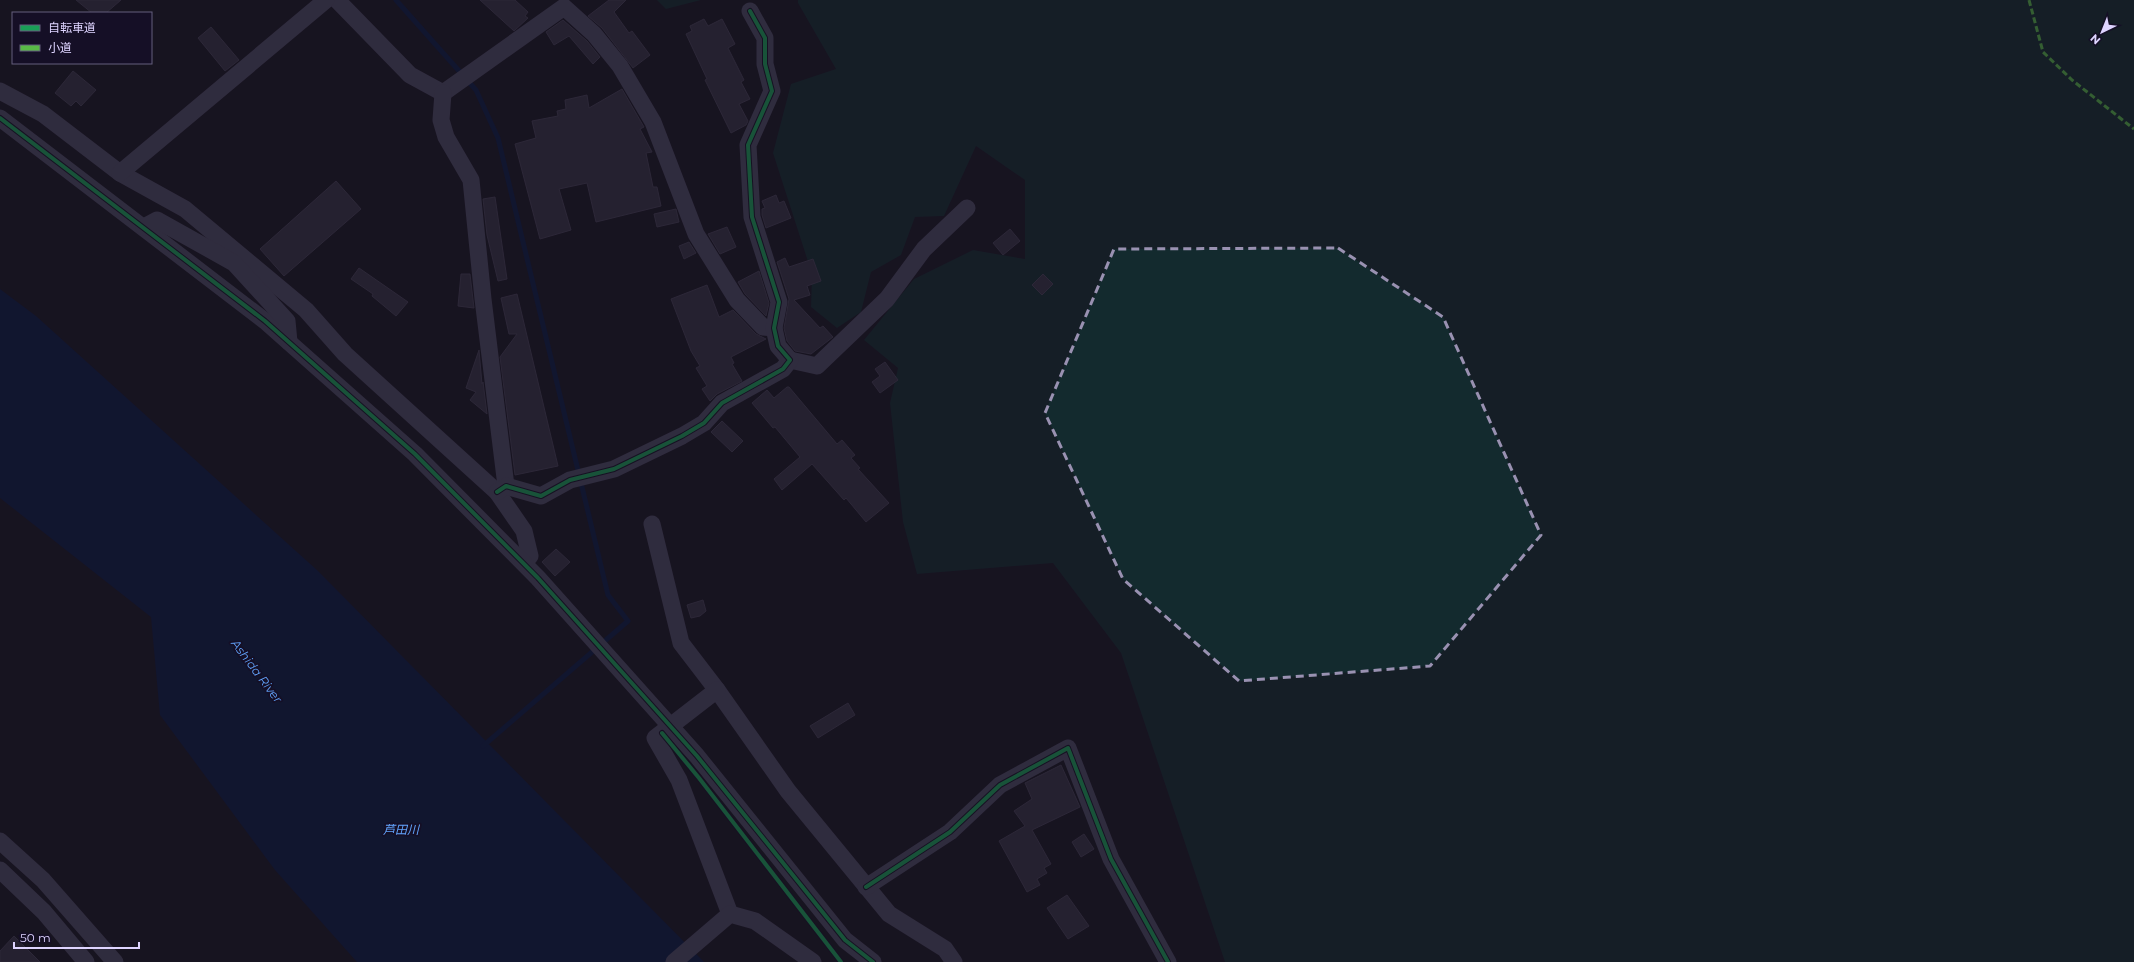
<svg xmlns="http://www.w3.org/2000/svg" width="2134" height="962" font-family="Montserrat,'Noto Sans JP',sans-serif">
	<rect width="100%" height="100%" fill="#181421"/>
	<g fill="#132a2e">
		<polygon points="657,0 701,0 666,9"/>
		<polygon points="798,0 2134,0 2134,962 1225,962 1121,653 1053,563 917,574 903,522 890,403 898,368 864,340 914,279 973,250 1025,259 1025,180 976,146 944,216 915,217 901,255 871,272 861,312 837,328 811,307 812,274 773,153 791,84 836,69 798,3"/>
	</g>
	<polygon fill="#0b1941" points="0,289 36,316 318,571 704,962 357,962 275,870 160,715 151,617 0,498"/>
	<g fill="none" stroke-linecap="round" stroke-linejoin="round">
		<polyline stroke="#0b1941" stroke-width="5" points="396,0 476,90 498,138 608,595 628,621 483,746"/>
	</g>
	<g fill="#373243" stroke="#453f54">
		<polygon points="76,0 121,0 106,13 92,13"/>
		<polygon points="480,0 515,0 528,12 525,16 528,18 514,31"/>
		<polygon points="609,0 626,0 614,12 629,33 632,31 650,55 633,68 602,28 588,16"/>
		<polygon points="704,19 708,26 722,19 735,44 728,48 744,80 741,82 750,99 739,104 748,121 746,125 731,133 705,80 707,79 686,34 692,31 690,26"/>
		<polygon points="563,20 587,41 600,57 593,64 569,36 554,45 546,32"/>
		<polygon points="211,27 239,60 225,71 198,38"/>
		<polygon points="73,71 96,90 81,106 76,101 71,106 55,93"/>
		<polygon points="622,89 644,127 640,129 652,152 646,153 653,187 657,187 661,206 596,222 587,183 559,189 571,230 540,239 515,144 536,138 532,121 558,116 557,111 566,109 565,100 587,95 589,108"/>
		<polygon points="336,181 361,209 284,276 260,249"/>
		<polygon points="776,195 779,203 784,201 791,218 766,228 762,215 762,209 765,208 762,201"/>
		<polygon points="495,197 507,279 498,281 487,235 483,199"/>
		<polygon points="676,209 679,222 657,227 654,214"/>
		<polygon points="727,227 736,247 720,254 708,234"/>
		<polygon points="1010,229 1020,241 1003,255 993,243"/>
		<polygon points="689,242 696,253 684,259 679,246"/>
		<polygon points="785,258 789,267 813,259 821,281 807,286 810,295 794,300 820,328 823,326 833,337 811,354 795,351 787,341 784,328 789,299 777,262"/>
		<polygon points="359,268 408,302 396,316 372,296 373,294 351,279"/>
		<polygon points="759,271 769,303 766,316 745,294 738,282"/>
		<polygon points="461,274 470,274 474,308 458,306"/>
		<polygon points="1043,274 1053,284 1042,295 1032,285"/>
		<polygon points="707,285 719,317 733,310 756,334 766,339 731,357 734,363 732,364 742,381 717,394 710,401 702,389 707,386 696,368 700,366 691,351 671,299"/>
		<polygon points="517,294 558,466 515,475 500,357 517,334 509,334 501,298"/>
		<polygon points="479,350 482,384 483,382 487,414 470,400 476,392 466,388"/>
		<polygon points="885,362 898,380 880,393 872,382 880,376 875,369"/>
		<polygon points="787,387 789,387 837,444 842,440 855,455 851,458 860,468 858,469 889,503 866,522 846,498 844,500 812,464 782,490 774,479 800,457 775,427 773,428 752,403 767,390 774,398"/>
		<polygon points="722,421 743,441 732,452 711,432"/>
		<polygon points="556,549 570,562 555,576 542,562"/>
		<polygon points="703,600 706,611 700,616 691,618 687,605"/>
		<polygon points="848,703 855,715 818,738 810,726"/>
		<polygon points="1061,765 1080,807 1032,830 1051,864 1044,868 1047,873 1037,879 1040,885 1027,892 999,841 1025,826 1014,811 1032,799 1025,783"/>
		<polygon points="1084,834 1094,849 1081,857 1072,842"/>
		<polygon points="1067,895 1089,926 1068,939 1047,908"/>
		<polygon points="14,936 40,962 0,962 0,951"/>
	</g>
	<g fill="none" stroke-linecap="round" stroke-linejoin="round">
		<g stroke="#4d4962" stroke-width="17">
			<polyline points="337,0 410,75 443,93 564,7 594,34 620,66 653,122 696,234 737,300 763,327 774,328"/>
			<polyline points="0,91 43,114 120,173 185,209 306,310 345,354 497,492 524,531 530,556 524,563"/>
			<polyline points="443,93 441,120 446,137 471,180 483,299 506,486"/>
			<polyline points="0,118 265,321 415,454 538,578 697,756 845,940 873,962"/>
			<polyline points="120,173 326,0"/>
			<polyline points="144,227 157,220 234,263 287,321 289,342"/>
			<polyline points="790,360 817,366 887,299 924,249 967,208"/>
			<polyline points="497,492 506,486 541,496 570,480 614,469 682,436 704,423 722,403 783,369 790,360 778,346 774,328 779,302 752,217 748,145 772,91 765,64 765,38 750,11"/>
			<polyline points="652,524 681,643 717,690 788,791 889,914 945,949 954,962"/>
			<polyline points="717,690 655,738 679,780 730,914"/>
			<polyline points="0,841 43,880 115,962"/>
			<polyline points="0,870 44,912 86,962"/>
			<polyline points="866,887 950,832 1000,785 1068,748 1111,859 1168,962"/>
			<polyline points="674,962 730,914 755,921 813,962"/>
		</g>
		<polyline stroke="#58b947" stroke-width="3" stroke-dasharray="6 3" stroke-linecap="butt" points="2029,0 2043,52 2072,80 2134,129"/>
		<defs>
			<g id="cycleway">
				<polyline points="0,118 265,321 415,454 538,578 697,756 845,940 873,962"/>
				<polyline points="497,492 506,486 541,496 570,480 614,469 682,436 704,423 722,403 783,369 790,360 778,346 774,328 779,302 752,217 748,145 772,91 765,64 765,38 750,11"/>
				<polyline points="662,733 699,778 841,962"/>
				<polyline points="866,887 950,832 1000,785 1068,748 1111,859 1168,962"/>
			</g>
		</defs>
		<use href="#cycleway" stroke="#150f26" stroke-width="6"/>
		<use href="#cycleway" stroke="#1a9f57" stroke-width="4"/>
	</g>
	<path d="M0 0H2134V962H0ZM1338 248 1443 317 1541 535 1430 666 1239 681 1123 579 1045 413 1114 249Z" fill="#181421" fill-opacity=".55" fill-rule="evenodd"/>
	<path fill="none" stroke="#9991b1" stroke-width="3" stroke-dasharray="8 5" stroke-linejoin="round" d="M1338 248 1443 317 1541 535 1430 666 1239 681 1123 579 1045 413 1114 249Z"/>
	<g text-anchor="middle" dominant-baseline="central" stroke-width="3.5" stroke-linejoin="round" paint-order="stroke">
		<g font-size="12" font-style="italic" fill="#62a5fe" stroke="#150f26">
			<text transform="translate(257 671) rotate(53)">Ashida River</text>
			<text x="401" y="829">芦田川</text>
		</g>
	</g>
	<rect x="12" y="12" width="140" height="52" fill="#150f26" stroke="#655e7d"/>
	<rect x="20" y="25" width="20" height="6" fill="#1a9f57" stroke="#655e7d"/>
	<text x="48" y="32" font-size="12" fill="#ded4ff">自転車道</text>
	<rect x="20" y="45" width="20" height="6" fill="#58b947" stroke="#655e7d"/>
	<text x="48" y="52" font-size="12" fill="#ded4ff">小道</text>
	<g transform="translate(2102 32) rotate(223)" stroke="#150f26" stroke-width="3" paint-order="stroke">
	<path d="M0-3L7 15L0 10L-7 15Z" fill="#ded4ff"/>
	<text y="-6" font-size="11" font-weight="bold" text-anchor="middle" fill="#ded4ff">N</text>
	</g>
	<path d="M14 942v6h125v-6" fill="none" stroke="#ded4ff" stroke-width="2"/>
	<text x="20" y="942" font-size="12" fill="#ded4ff" stroke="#150f26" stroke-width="3" paint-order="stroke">50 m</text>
</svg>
